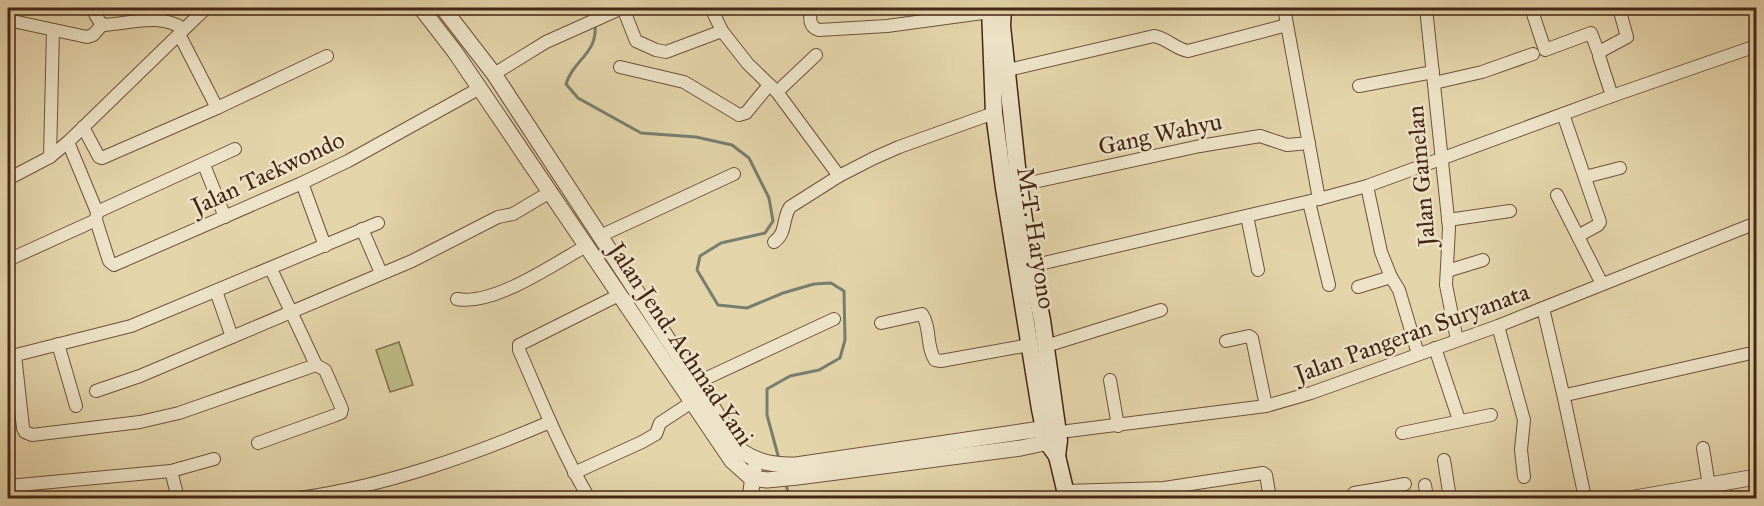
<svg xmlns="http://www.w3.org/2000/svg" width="1764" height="506" font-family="'IM FELL Great Primer',serif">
	<rect width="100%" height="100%" fill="#e4d4aa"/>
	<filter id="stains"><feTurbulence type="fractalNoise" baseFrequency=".00333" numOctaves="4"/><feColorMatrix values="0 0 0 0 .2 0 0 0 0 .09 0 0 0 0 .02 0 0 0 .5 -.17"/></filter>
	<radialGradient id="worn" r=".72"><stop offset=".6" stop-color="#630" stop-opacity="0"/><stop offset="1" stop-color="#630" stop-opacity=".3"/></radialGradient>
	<polygon fill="#bcbb84" stroke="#80704d" stroke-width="1.5" points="399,342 413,385 390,392 376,350"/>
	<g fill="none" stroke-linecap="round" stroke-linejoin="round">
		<g stroke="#757e6f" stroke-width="3">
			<polyline points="589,8 593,17"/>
			<path d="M595 23C598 55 574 58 566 84L578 98 641 133 696 137 732 145 749 158 769 198 773 221 765 233 721 243 700 256 697 270 718 305 747 308 783 293 814 284 831 283 844 291 845 340 840 358 819 370 790 376 767 389V415L779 459"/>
			<polyline points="785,482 790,498"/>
		</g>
		<defs>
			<g id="minor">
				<path d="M93 8 96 16 102 25C132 24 157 12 184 29"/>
				<polyline points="623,8 636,41 656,50 666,52 722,31"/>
				<polyline points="711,8 722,31 748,64 777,92 839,176"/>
				<path d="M811 8C810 17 808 27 819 30L887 26 990 12"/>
				<polyline points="1284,8 1319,199"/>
				<polyline points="1426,8 1449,228 1446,285 1457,340"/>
				<polyline points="1531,8 1545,50 1591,33 1599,54"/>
				<polyline points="8,20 87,37 93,35 102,25"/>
				<polyline points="179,34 217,108"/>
				<polyline points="620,67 684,82 739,115 746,113 769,85"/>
				<path d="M1008 70 1154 36C1167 38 1175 49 1188 51L1287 25"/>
				<polyline points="494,74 546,42 622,8"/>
				<polyline points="1434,83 1482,72 1533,54"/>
				<polyline points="1359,86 1433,72"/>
				<polyline points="777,92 816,55"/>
				<polyline points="1612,96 1599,56 1601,51 1627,37 1619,8"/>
				<polyline points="1563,114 1600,222 1598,225 1578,236"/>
				<polyline points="83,127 99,157 102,158 217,108 327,56"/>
				<polyline points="50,157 53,30"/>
				<polyline points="204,165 225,217"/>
				<polyline points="1585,177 1620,168"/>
				<polyline points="8,179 50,157 68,142 206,8"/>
				<polyline points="302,183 325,246"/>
				<polyline points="1367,186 1381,252 1391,277 1399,290 1418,354"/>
				<polyline points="1011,187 1200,146 1260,136 1287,145 1309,143"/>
				<polyline points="1557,195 1602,284"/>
				<polyline points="1309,202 1329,285"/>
				<polyline points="97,212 235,149"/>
				<polyline points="1247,216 1258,270"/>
				<polyline points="96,220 109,261 114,265 116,264 302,183 348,161 480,88"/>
				<polyline points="1448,220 1510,211"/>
				<polyline points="362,229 381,273"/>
				<polyline points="600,236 734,174"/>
				<path d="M774 242C787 233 782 219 790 207L839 176 874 158 899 147 994 113"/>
				<polyline points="8,260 96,220 97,212 68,142"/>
				<polyline points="1031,266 1319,199 1367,186 1612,96 1756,46"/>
				<polyline points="1447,271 1483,260"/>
				<polyline points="1358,287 1391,277"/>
				<path d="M457 299C494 306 554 264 586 246"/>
				<polyline points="1543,308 1564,398"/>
				<path d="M881 323 922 314C931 327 926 347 935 360L941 361 1029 345"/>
				<polyline points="1498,326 1524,420 1521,450 1524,477"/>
				<polyline points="232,337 412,261 498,217 513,214 550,192"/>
				<polyline points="1226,341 1249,336 1252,338 1266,406"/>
				<polyline points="58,344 76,406"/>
				<polyline points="1046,346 1161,310"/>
				<polyline points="1435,348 1459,420"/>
				<polyline points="15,355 23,428 25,432 32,435 140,422 179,413 316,365"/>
				<polyline points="8,357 131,326 378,223"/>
				<polyline points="1110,380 1118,426"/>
				<polyline points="696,383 834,319"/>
				<polyline points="96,391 140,376 232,337 216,291"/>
				<polyline points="1068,431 1266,406 1311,393 1498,326 1756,223"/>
				<polyline points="1402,433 1491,415"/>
				<polyline points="258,443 336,415 341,413 342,409 325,370 316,365 271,269"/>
				<polyline points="1703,448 1709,486"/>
				<polyline points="1444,460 1450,498"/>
				<polyline points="171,471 178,498"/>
				<polyline points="574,473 642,442 656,434 660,423 692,402"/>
				<polyline points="1425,485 1427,498"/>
				<polyline points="8,486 171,471 214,459"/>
				<polyline points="1378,489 1405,484"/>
				<polyline points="1065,491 1164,488 1263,473 1266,475 1270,498"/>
				<polyline points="1354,493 1378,489 1380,498"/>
				<path d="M299 498C386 486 470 456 550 422"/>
				<path d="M589 498C561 451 541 400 519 350V345L619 295"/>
				<polyline points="1585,498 1564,398 1566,395 1756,352"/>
			</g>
			<g id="tertiary">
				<polyline points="421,8 455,52 732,461 751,478 767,480 798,477 1021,448 1058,440"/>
				<path d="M443 8 494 74 741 451C759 463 774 465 796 465L1054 427"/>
				<polyline points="750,498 754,469"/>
				<polyline points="1635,498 1756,477"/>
			</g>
			<g id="secondary">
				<polyline points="990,8 994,113 1004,188 1040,409 1047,442 1057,456 1067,498"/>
				<polyline points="1003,8 1002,26 1019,186 1031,266 1042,320 1059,440 1057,456"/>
			</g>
		</defs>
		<use href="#minor" stroke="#6d523b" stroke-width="14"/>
		<use href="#tertiary" stroke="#6d523b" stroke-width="17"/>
		<use href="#secondary" stroke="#452616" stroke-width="19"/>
		<use href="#minor" stroke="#ede3c8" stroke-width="12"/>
		<use href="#tertiary" stroke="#ede3c8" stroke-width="15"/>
		<use href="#secondary" stroke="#ede3c8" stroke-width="16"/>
	</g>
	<g text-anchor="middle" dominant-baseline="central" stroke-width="5" stroke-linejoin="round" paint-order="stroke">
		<g font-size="24" fill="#452616" stroke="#ede3c8">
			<text transform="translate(1160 134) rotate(-12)">Gang Wahyu</text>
			<text transform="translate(268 173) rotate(-25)">Jalan Taekwondo</text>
			<text transform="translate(1421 176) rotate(-95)">Jalan Gamelan</text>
			<text transform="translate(1036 238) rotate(81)">M.T. Haryono</text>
			<text transform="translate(1412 333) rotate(-20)">Jalan Pangeran Suryanata</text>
			<text transform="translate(681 344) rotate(56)">Jalan Jend. Achmad Yani</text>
		</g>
	</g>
	<rect width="1764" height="506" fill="none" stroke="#e4d4aa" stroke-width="30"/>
	<rect x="9" y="9" width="1746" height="488" fill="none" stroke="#452616" stroke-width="3"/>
	<rect x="15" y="15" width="1734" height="476" fill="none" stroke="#452616" stroke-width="1.5"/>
	<rect width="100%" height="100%" filter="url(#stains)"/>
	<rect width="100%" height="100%" fill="url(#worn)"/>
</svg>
